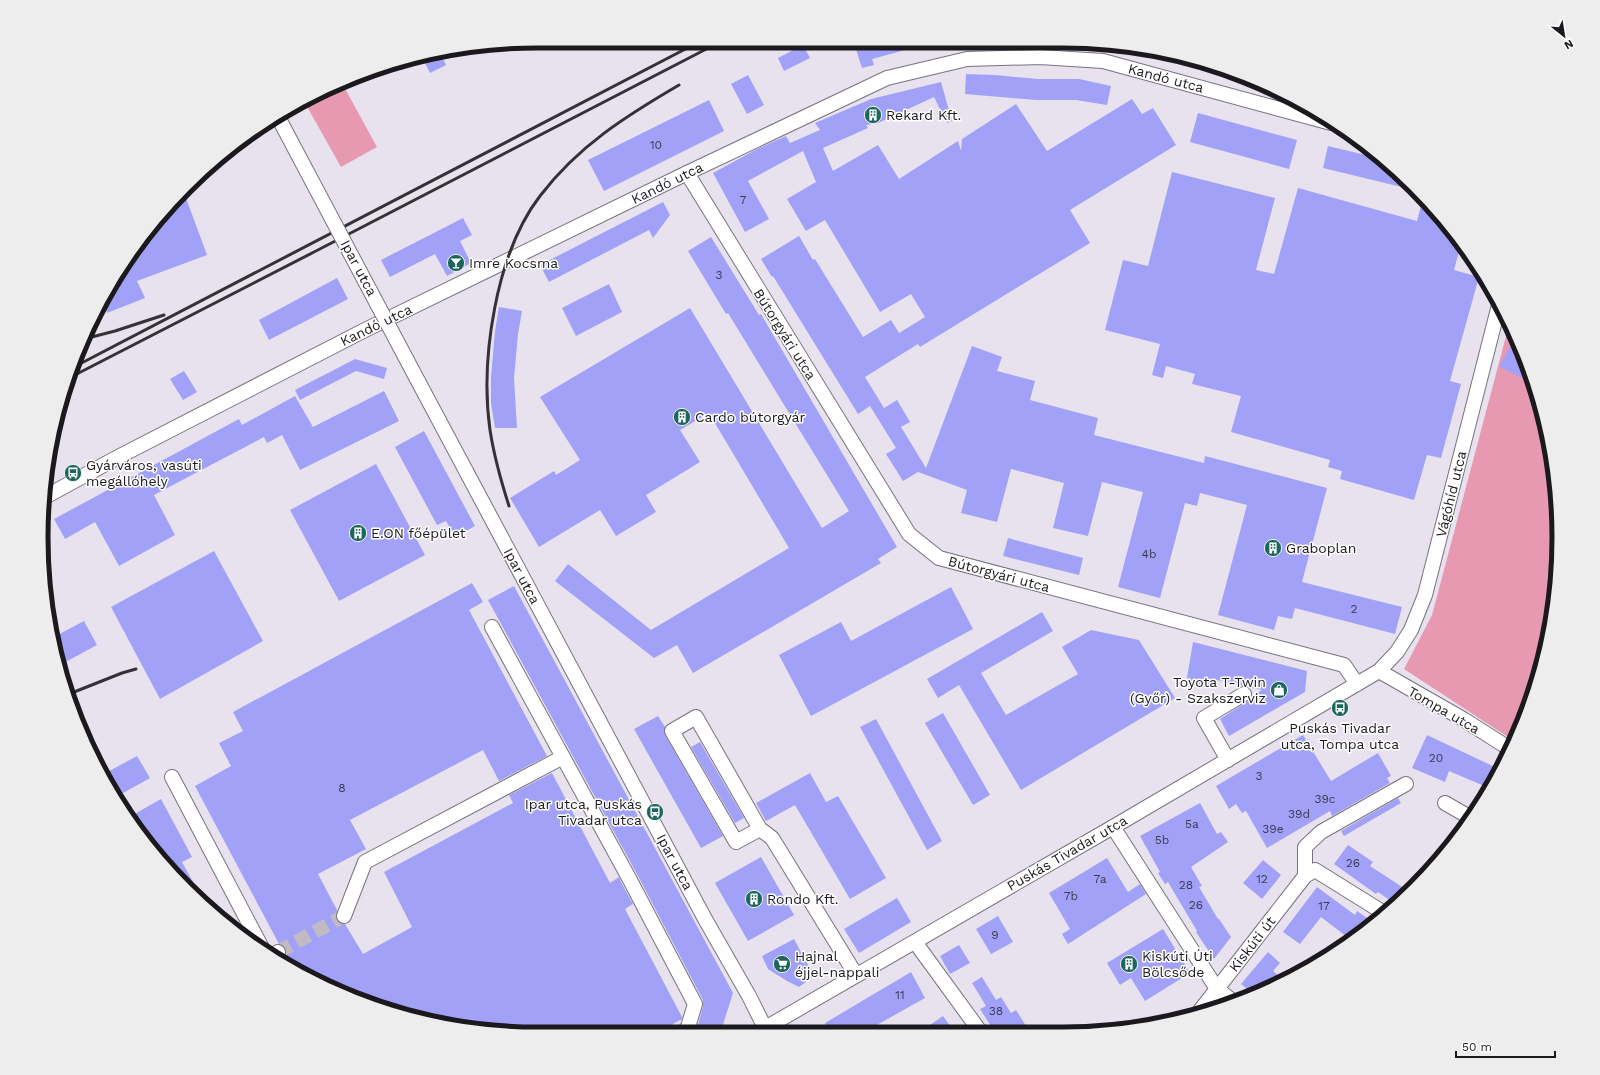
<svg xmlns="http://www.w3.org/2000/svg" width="1600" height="1075" font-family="'Work Sans',sans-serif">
	<rect width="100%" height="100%" fill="#e8e2ee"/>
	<g fill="#e799b2">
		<polygon points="343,85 377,147 341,167 305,103"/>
		<polygon points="1509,325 1521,347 1549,440 1559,537 1550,634 1521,727 1514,741 1404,669 1432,615"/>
	</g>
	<g fill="#a1a1f8">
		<polygon points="920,42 920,46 872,59 874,65 862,68 854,43"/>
		<polygon points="803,45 810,58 784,71 778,58"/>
		<polygon points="440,53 446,65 430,73 424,61"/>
		<polygon points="966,74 995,75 1038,79 1079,79 1111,86 1107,105 1076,100 1036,100 965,94"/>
		<polygon points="748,75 764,105 747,114 731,84"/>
		<polygon points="941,82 952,121 947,123 934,97 878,123 866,125 868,128 823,148 833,171 878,145 899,179 958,141 961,151 962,139 1016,104 1047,151 1132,99 1142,114 1153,108 1176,145 1070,210 1090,243 920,347 918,344 865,377 884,408 897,400 910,422 901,427 926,468 972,346 1002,357 997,371 1035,381 1030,400 1098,418 1094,435 1204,463 1205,456 1327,488 1302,582 1402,607 1395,634 1295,608 1292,619 1278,616 1274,630 1218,615 1247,505 1200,493 1197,506 1185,503 1160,598 1118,587 1143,492 1102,482 1088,536 1053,528 1064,483 1011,469 997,522 961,513 967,490 918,472 903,481 886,454 896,448 870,406 858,414 773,276 772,277 761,259 799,236 813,260 815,259 863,337 891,320 899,333 925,317 911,294 880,312 825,220 806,231 787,199 816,182 803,151 748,181 769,219 745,232 713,173 757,149 786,136 790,143 820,130 815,123 871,99"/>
		<polygon points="709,100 724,131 604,191 588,160"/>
		<polygon points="1198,113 1297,140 1289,169 1190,142"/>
		<polygon points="1328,146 1382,159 1418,191 1323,168"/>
		<polygon points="1172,172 1275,198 1256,270 1274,274 1298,188 1417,221 1423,198 1461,244 1454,270 1479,277 1450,381 1461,384 1441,458 1427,455 1414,500 1340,479 1342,471 1328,467 1330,460 1231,432 1241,396 1192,384 1195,374 1166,366 1163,378 1152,375 1160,344 1105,330 1123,260 1148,266"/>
		<polygon points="186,198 207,255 137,281 145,298 107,313 104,304 144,235 174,203"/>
		<polygon points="663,202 670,215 653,238 649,230 549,282 540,265"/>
		<polygon points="463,218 472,235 460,241 471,263 447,276 435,254 390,277 381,260"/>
		<polygon points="711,237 759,315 761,314 897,547 878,559 881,563 693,673 677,645 654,658 555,581 568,564 651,630 789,548 709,413 680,430 700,462 646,495 656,512 616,536 600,510 539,547 510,498 554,471 556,475 580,460 540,397 690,308 822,528 849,511 728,313 726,314 688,251"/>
		<polygon points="337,278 348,299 269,340 259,320"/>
		<polygon points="609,284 622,312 576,336 562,308"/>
		<polygon points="499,307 522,311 518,334 514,378 517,428 495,428 491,403 491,377 495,331"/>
		<polygon points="1516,337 1521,347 1527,367 1521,378 1499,366"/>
		<polygon points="355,359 387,368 384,379 356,371 300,400 295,390"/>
		<polygon points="184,371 197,392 183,400 170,379"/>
		<polygon points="384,391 399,421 300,470 282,435 267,443 264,437 154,495 175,535 119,566 95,522 65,539 54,519 239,419 242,425 295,396 313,427"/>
		<polygon points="424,431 475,526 455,537 446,521 437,525 395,447"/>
		<polygon points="376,464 425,555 339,601 290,510"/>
		<polygon points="1008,538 1083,558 1079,575 1003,556"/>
		<polygon points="214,551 263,641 160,699 111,607"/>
		<polygon points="472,583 483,602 469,610 547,756 499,781 483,750 350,820 366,849 318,874 337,910 336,918 338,922 345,924 363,954 412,927 384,872 513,803 509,795 552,773 610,883 619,877 622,884 633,904 625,909 682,1017 682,1019 654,1034 538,1034 441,1024 318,983 291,966 286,956 285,948 279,944 195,786 231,766 219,743 243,731 233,712"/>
		<polygon points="514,586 733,993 721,1031 698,1025 703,1006 703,1000 638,876 488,600"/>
		<polygon points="951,587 973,629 811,716 779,655 841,622 851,641"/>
		<polygon points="1042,612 1053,631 981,673 1006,715 1078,674 1062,647 1091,630 1139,640 1175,698 1021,790 959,685 938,698 927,679"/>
		<polygon points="84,621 97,645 60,665 52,638"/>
		<polygon points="1193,642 1307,671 1305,692 1229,736 1220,719 1248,701 1252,696 1262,690 1212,679 1210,688 1186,684"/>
		<polygon points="943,713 990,795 973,805 925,723"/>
		<polygon points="658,716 665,727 665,735 723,836 701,848 634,729"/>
		<polygon points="876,719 942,841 927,850 860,727"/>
		<polygon points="1303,735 1331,781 1378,753 1391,776 1387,778 1390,783 1332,816 1330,811 1267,848 1246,811 1242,813 1236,804 1229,809 1216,786"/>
		<polygon points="1427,735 1499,769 1489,788 1449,771 1445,782 1412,768"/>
		<polygon points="700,742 744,818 735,823 691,747"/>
		<polygon points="137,756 150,778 116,797 107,786 102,775"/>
		<polygon points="810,773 826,802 838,796 886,878 850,899 795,805 766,821 756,803"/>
		<polygon points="1398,798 1401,803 1344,836 1341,831"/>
		<polygon points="161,799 192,857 182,862 202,898 199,900 187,889 131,816"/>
		<polygon points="1200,803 1217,834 1221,832 1228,842 1191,867 1202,886 1199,887 1218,919 1219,919 1231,937 1214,959 1196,932 1197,931 1168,882 1165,884 1158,873 1160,872 1140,836"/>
		<polygon points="1348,845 1373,862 1370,866 1410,892 1395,904 1378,892 1376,894 1334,864"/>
		<polygon points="761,857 794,915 748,941 715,883"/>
		<polygon points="1107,858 1128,892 1140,884 1146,894 1068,944 1062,934 1070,929 1049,893"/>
		<polygon points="1263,860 1281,875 1262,899 1243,883"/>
		<polygon points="1317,887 1355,915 1357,911 1373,922 1351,940 1321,917 1300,944 1283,932"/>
		<polygon points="897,898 911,922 859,953 844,929"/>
		<polygon points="998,916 1013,942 991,954 976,929"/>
		<polygon points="1163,929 1190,973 1145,1001 1131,978 1120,985 1107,963"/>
		<polygon points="794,939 814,976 799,987 787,981 768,969 762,956"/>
		<polygon points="959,945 970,963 950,974 940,956"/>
		<polygon points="1268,952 1280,963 1273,971 1279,976 1270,987 1255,995 1241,984"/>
		<polygon points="911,972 925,998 875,1026 876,1028 865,1034 831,1034 825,1023"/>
		<polygon points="982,977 996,1000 1001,997 1011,1013 1016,1010 1031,1034 996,1034 980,1009 986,1006 972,983"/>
		<polygon points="943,1016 956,1034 917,1034"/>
	</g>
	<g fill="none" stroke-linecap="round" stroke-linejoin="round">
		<polyline stroke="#bfbac4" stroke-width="14" stroke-dasharray="14 7" stroke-linecap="butt" points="278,952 344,916"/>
		<defs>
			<g id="minor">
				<polyline points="687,173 909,534 939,558 1344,665 1357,684"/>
				<polyline points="418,381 705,919 749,996 768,1034"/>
				<polyline points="43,498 120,456 365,330 687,173 887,78 967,59 1040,57 1103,61 1331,123"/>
				<polyline points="492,627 630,880 695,1004 688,1027 682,1034"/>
				<polyline points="1379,671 1463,719 1510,749"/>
				<polyline points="1228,760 1204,718 1244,694"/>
				<polyline points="172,777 262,948"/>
				<polyline points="1445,803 1471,818"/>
				<polyline points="1113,827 1217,989 1234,1002"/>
				<polyline points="760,829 736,842 672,731 696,717 760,829 772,838 856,975"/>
				<polyline points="1305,876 1305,847 1321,832 1406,784"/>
				<polyline points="344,916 365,862 563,757"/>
				<polyline points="915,942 982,1034"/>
				<polyline points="273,955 278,952"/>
				<polyline points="1199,1012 1305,876 1315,870 1384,913"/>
				<polyline points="755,1034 1113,827 1379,671 1397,652 1411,630 1425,595 1499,305"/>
			</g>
		</defs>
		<use href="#minor" stroke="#77727c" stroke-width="16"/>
		<use href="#minor" stroke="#fff" stroke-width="14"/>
		<g stroke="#353237" stroke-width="3">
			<polyline points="84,339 115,331 164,315"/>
			<polyline points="72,368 695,44"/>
			<polyline points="69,378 314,252 716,44"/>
			<path d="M509 506C501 481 494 456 490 430 480 359 496 253 540 196 578 146 626 116 679 85"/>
			<polyline points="69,694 122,673 136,669"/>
		</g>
		<defs>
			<polyline id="minor-bridge" points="278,117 418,381"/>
		</defs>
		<use href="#minor-bridge" stroke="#77727c" stroke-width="16" stroke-linecap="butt"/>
		<use href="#minor-bridge" stroke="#fff" stroke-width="14"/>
	</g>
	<defs>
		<symbol id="building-disc" viewBox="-11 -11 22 22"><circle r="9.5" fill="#1c665c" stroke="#fff"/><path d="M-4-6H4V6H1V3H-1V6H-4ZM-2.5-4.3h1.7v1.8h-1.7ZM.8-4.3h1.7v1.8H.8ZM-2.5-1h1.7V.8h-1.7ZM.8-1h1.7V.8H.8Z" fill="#fff"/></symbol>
		<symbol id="bar-disc" viewBox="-11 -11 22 22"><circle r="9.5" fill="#1c665c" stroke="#fff"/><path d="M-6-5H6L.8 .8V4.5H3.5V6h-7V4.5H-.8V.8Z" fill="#fff"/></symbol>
		<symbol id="bus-disc" viewBox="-11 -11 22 22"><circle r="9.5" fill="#1c665c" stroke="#fff"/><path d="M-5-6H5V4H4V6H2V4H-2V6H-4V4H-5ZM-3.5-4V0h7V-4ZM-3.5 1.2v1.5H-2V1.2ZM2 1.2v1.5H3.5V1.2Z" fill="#fff"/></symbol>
		<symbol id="shop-disc" viewBox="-11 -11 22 22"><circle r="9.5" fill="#1c665c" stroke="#fff"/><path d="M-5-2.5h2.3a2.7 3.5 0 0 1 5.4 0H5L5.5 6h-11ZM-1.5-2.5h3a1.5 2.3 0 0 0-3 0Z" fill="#fff"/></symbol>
		<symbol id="supermarket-disc" viewBox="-11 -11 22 22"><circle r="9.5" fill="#1c665c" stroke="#fff"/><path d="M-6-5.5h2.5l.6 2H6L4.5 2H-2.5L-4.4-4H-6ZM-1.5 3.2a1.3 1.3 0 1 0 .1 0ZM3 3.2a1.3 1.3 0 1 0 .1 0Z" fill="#fff"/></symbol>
	</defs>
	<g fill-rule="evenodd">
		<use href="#building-disc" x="863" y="105" width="20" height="20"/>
		<use href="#bar-disc" x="446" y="253" width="20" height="20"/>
		<use href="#building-disc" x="672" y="407" width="20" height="20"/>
		<use href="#bus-disc" x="63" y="463" width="20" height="20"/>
		<use href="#building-disc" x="348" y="523" width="20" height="20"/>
		<use href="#building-disc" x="1263" y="538" width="20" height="20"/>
		<use href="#shop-disc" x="1269" y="680" width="20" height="20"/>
		<use href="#bus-disc" x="1330" y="698" width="20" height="20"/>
		<use href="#bus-disc" x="645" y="802" width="20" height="20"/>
		<use href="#building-disc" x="744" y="889" width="20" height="20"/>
		<use href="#supermarket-disc" x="772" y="954" width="20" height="20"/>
		<use href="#building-disc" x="1119" y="954" width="20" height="20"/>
	</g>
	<g text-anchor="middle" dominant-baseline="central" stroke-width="3" stroke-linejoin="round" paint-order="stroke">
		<g font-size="12" fill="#3c3b54">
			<text x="656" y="145">10</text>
			<text x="743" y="200">7</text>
			<text x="719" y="275">3</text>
			<text x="1149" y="554">4b</text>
			<text x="1354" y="609">2</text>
			<text x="1436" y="758">20</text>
			<text x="1259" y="776">3</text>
			<text x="342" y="788">8</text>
			<text x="1325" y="799">39c</text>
			<text x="1299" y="814">39d</text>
			<text x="1192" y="824">5a</text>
			<text x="1273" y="829">39e</text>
			<text x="1162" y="840">5b</text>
			<text x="1353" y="863">26</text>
			<text x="1100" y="879">7a</text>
			<text x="1262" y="879">12</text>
			<text x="1186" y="885">28</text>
			<text x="1071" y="896">7b</text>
			<text x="1196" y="905">26</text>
			<text x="1324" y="906">17</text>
			<text x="995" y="935">9</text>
			<text x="900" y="995">11</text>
			<text x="996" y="1011">38</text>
		</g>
		<g font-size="14" fill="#1b191d" stroke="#fff">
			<text transform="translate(1166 78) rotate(15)">Kandó utca</text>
			<text transform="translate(667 183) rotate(-26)">Kandó utca</text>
			<text transform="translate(359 268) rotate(62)">Ipar utca</text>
			<text transform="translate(376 325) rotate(-26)">Kandó utca</text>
			<text transform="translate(785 334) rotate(58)">Bútorgyári utca</text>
			<text transform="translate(1451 494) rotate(-76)">Vágóhíd utca</text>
			<text transform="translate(999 574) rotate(15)">Bútorgyári utca</text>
			<text transform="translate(522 576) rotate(62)">Ipar utca</text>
			<text transform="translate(1444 710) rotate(30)">Tompa utca</text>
			<text transform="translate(1067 853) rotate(-30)">Puskás Tivadar utca</text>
			<text transform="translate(675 862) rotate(62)">Ipar utca</text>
			<text transform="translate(1252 944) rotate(-52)">Kiskúti út</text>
		</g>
		<g font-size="14" fill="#1b191d" stroke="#fff" text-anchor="start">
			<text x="886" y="115">Rekard Kft.</text>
			<text x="469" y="263">Imre Kocsma</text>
			<text x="695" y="417">Cardo bútorgyár</text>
			<text x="86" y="465">Gyárváros, vasúti<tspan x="86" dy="16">megállóhely</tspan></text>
			<text x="371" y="533">E.ON főépület</text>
			<text x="1286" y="548">Graboplan</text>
			<text x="1266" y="682" text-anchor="end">Toyota T-Twin<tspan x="1266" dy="16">(Győr) - Szakszerviz</tspan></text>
			<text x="1340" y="728" text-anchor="middle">Puskás Tivadar<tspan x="1340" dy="16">utca, Tompa utca</tspan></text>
			<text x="642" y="804" text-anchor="end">Ipar utca, Puskás<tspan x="642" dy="16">Tivadar utca</tspan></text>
			<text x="767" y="899">Rondo Kft.</text>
			<text x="795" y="956">Hajnal<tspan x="795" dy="16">éjjel-nappali</tspan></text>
			<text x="1142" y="956">Kiskúti Úti<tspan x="1142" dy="16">Bölcsőde</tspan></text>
		</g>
	</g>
	<path d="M0 0H1600V1075H0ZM537 48H1063A489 489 0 0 1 1552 537V538A489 489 0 0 1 1063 1027H537A489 489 0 0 1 48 538V537A489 489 0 0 1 537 48Z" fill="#ededed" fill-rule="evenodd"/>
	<path fill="none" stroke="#1b191d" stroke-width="5" d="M537 48H1063A489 489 0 0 1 1552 537V538A489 489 0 0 1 1063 1027H537A489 489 0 0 1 48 538V537A489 489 0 0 1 537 48Z"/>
	<g transform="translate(1564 36) rotate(150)" stroke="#ffffff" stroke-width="3" paint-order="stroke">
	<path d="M0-3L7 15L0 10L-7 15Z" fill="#1b191d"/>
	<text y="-6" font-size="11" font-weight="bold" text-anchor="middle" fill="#1b191d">N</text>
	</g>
	<path d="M1456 1051v6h99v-6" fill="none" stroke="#1b191d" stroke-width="2"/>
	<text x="1462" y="1051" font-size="12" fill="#1b191d" stroke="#ffffff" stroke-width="3" paint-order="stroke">50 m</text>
</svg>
